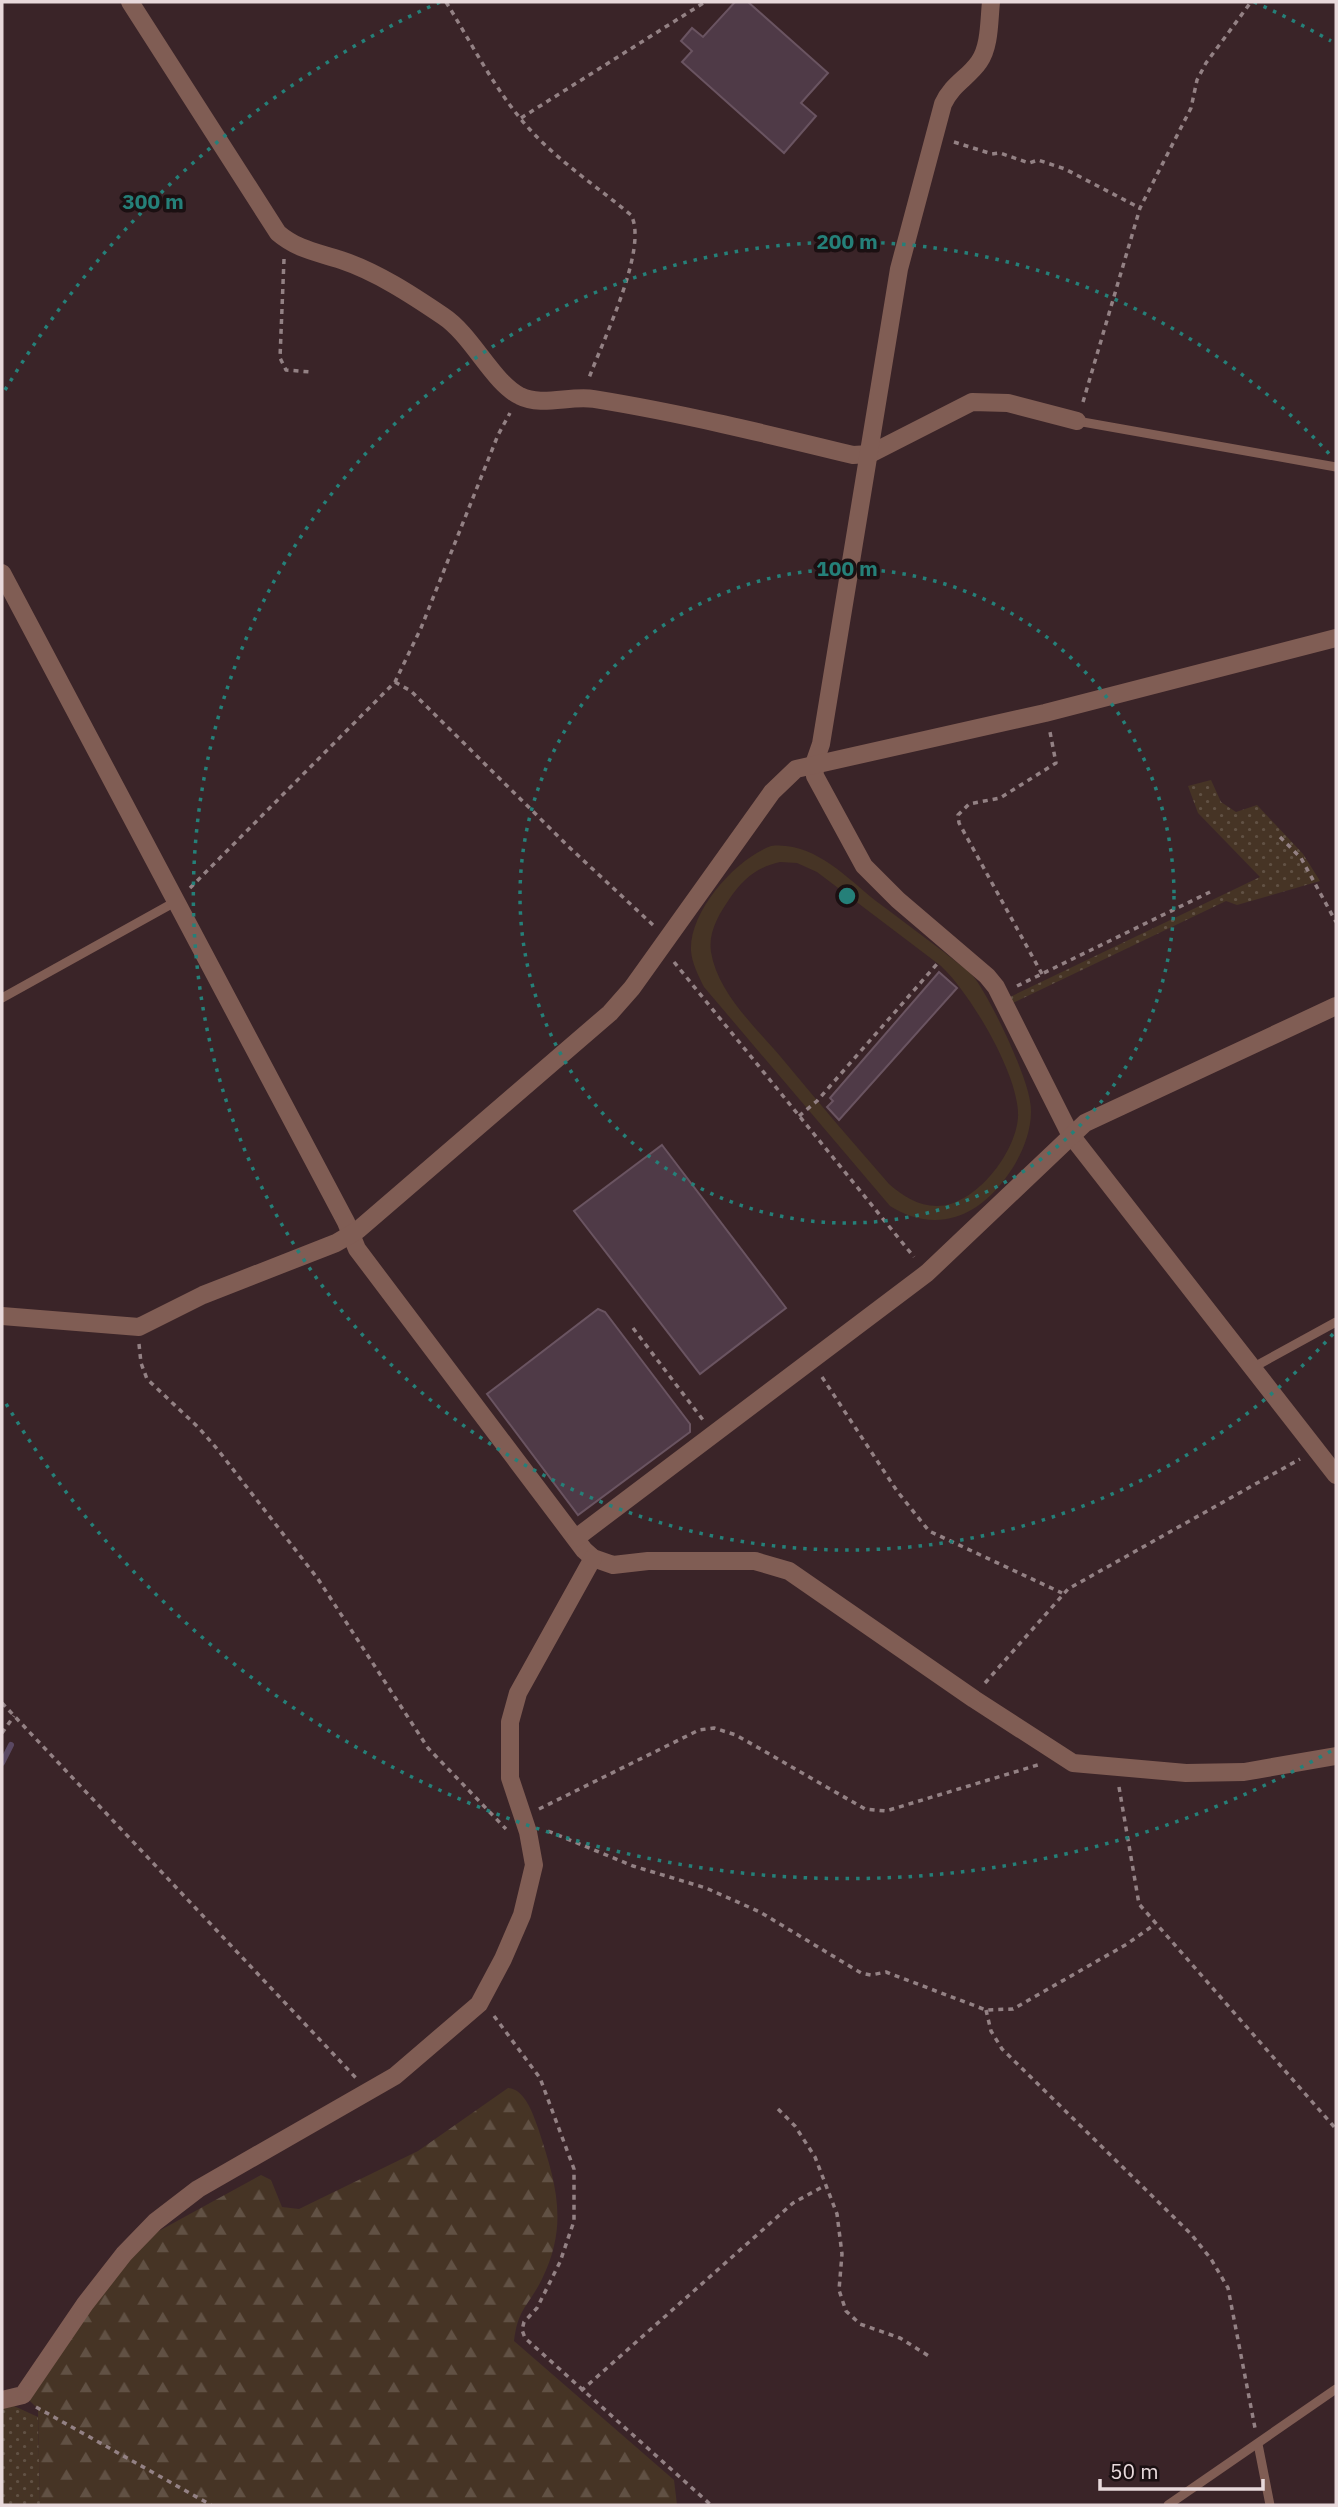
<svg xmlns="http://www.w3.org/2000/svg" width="1338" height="2507" font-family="'IBM Plex Sans',sans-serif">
	<defs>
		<pattern id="grass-dots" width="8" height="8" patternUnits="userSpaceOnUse" patternTransform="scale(1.75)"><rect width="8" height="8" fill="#463425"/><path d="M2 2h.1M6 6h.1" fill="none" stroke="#615144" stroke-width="1.8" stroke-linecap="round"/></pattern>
		<pattern id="forest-firs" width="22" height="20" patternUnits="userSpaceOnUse" patternTransform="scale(1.75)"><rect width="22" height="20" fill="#463425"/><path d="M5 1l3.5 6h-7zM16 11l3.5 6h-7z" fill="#615144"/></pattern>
	</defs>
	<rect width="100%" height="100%" fill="#3a2428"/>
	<g fill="url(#grass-dots)">
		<polygon points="1211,780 1221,802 1236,812 1257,805 1303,854 1320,881 1237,905 1226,901 1013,1003 1010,997 1260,877 1198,813 1188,786"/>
		<polygon points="2,2406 14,2406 38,2417 40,2505 2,2505"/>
	</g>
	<path fill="url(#forest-firs)" d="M508 2088C525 2089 533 2114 538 2128 556 2183 569 2224 542 2279 528 2307 518 2308 514 2341L674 2480 677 2505H40L38 2409 26 2397 114 2276 157 2232 261 2175 271 2180 282 2207 299 2209 418 2151Z"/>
	<path fill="#463425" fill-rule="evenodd" d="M771 846C813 841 846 877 876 901 899 918 921 935 944 952 953 960 965 967 973 976 990 997 1026 1073 1030 1101 1038 1143 996 1206 955 1217 932 1224 909 1218 890 1206L704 987C698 975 692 963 691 951 689 911 736 859 771 846ZM780 862 797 863 817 872 941 966C970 993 1020 1076 1018 1117 1016 1153 975 1206 937 1206 918 1206 903 1196 889 1184 854 1144 819 1103 785 1062 759 1030 718 995 711 952 708 932 719 914 730 898 743 879 757 867 780 862Z"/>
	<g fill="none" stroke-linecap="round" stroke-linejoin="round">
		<polyline stroke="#5a4862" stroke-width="6" points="2,1763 11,1745"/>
	</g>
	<g fill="#4f3a47" stroke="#6a5461" stroke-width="2">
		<polygon points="735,2 748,2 828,73 801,103 816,116 784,153 682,62 692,51 681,41 692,28 703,37"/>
		<polygon points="939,972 957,988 839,1120 827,1107 833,1101 830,1098"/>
		<polygon points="662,1145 786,1308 700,1374 574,1211"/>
		<polygon points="598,1309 605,1312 690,1424 690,1432 578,1515 487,1394"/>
	</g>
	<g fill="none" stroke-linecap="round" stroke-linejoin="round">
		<g stroke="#938184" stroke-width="3.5" stroke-dasharray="5 5" stroke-linecap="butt">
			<path d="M446 2C474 47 498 97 536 136 564 165 600 189 631 215 649 248 602 342 589 378"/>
			<polyline points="521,118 705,2"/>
			<polyline points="954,142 992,154 1000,153 1029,163 1038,160 1065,169 1140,208"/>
			<polyline points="284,259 280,358 286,370 311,372"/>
			<polyline points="1083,402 1140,208 1191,108 1197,80 1206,63 1251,2"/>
			<polyline points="395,682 411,691 570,848 653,925"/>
			<polyline points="1280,837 1301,858 1336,922"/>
			<polyline points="190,888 395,682 421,628 498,435 510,413"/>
			<polyline points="674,962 914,1257"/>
			<polyline points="1042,974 959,823 958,815 969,804 1000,798 1056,763 1050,732"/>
			<polyline points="1017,986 1210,892"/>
			<polyline points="799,1116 817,1101 937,964"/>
			<polyline points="633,1328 703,1420"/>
			<polyline points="139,1344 141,1363 147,1379 199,1428 218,1450 318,1579 428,1748 506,1829"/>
			<polyline points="822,1377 897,1491 929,1531 1062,1593"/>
			<polyline points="985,1683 1068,1589 1300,1459"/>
			<polyline points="2,1703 356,2078"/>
			<polyline points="2,1733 14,1716"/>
			<polyline points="1119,1787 1139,1904 1336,2129"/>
			<polyline points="539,1809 699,1730 714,1728 736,1735 865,1809 886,1811 1041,1764"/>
			<polyline points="548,1831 633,1866 706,1888 760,1912 861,1973 871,1975 886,1972 986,2010 1013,2009 1127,1944 1154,1925"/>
			<polyline points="986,2010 991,2031 1002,2049 1191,2234 1211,2259 1228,2288 1255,2428"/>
			<polyline points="494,2016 540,2078 574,2169 574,2221 560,2262 537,2308 524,2322 522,2330 525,2338 711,2505"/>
			<polyline points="778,2109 795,2126 815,2157 837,2214 842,2254 839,2290 846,2311 860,2324 900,2338 932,2358"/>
			<polyline points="581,2391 793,2203 824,2186"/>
			<polyline points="36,2407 211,2505"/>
		</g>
		<g stroke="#805d54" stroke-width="9">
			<polyline points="1077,421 1336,467"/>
			<polyline points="2,998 175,902"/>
			<polyline points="1254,1367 1336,1322"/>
			<polyline points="1258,2444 1270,2505"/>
			<polyline points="1168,2505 1336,2389"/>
		</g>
		<g stroke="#805d54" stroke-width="18">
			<path d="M130 2 278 233C298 250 317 252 341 260 377 272 412 295 443 316 472 335 493 383 520 396 541 407 571 395 594 399 681 413 767 434 853 455L870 454 972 402 1008 403 1077 421"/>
			<path d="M991 2C989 20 990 47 979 62 968 78 952 84 943 104L899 269 821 744 814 764 815 776 864 866 898 900 987 976 996 987 1070 1134 1336 1475"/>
			<polyline points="2,573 346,1222 357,1249 584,1550 593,1558 613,1565 648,1561 755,1561 789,1571 974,1699 1073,1763 1186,1773 1244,1772 1336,1756"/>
			<polyline points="2,1316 139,1327 203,1295 336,1243 358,1230 610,1013 632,988 772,792 796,769 1045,713 1336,638"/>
			<polyline points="576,1538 927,1273 1085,1123 1336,1006"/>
			<polyline points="2,2400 23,2395 85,2304 124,2254 155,2222 198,2189 395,2076 479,2004 503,1959 522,1915 534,1865 528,1832 510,1778 510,1722 518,1693 593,1558"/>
		</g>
	</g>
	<g fill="none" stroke="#258079" stroke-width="3.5" stroke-dasharray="3.5 7">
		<circle cx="847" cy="896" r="327"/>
		<path d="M1333 1334A654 654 0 1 1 1333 458"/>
		<path d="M1331 1751A982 982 0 0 1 5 1402M5 390A982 982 0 0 1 440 2M1254 2A982 982 0 0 1 1331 41"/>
	</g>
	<circle cx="847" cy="896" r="10" fill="#258079" stroke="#1b1012" stroke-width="3.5"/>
	<g font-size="21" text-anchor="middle" font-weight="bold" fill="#258079" stroke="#1b1012" stroke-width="7" stroke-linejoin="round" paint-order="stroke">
		<text x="153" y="209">300 m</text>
		<text x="847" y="249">200 m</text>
		<text x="847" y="576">100 m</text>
	</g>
	<rect width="1338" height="2507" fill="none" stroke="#e8d9db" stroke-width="7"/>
	<path d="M1100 2479v10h163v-10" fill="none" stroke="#e8d9db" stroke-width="3.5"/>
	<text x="1110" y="2479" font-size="21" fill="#e8d9db" stroke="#1b1012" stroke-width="5" paint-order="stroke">50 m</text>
</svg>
